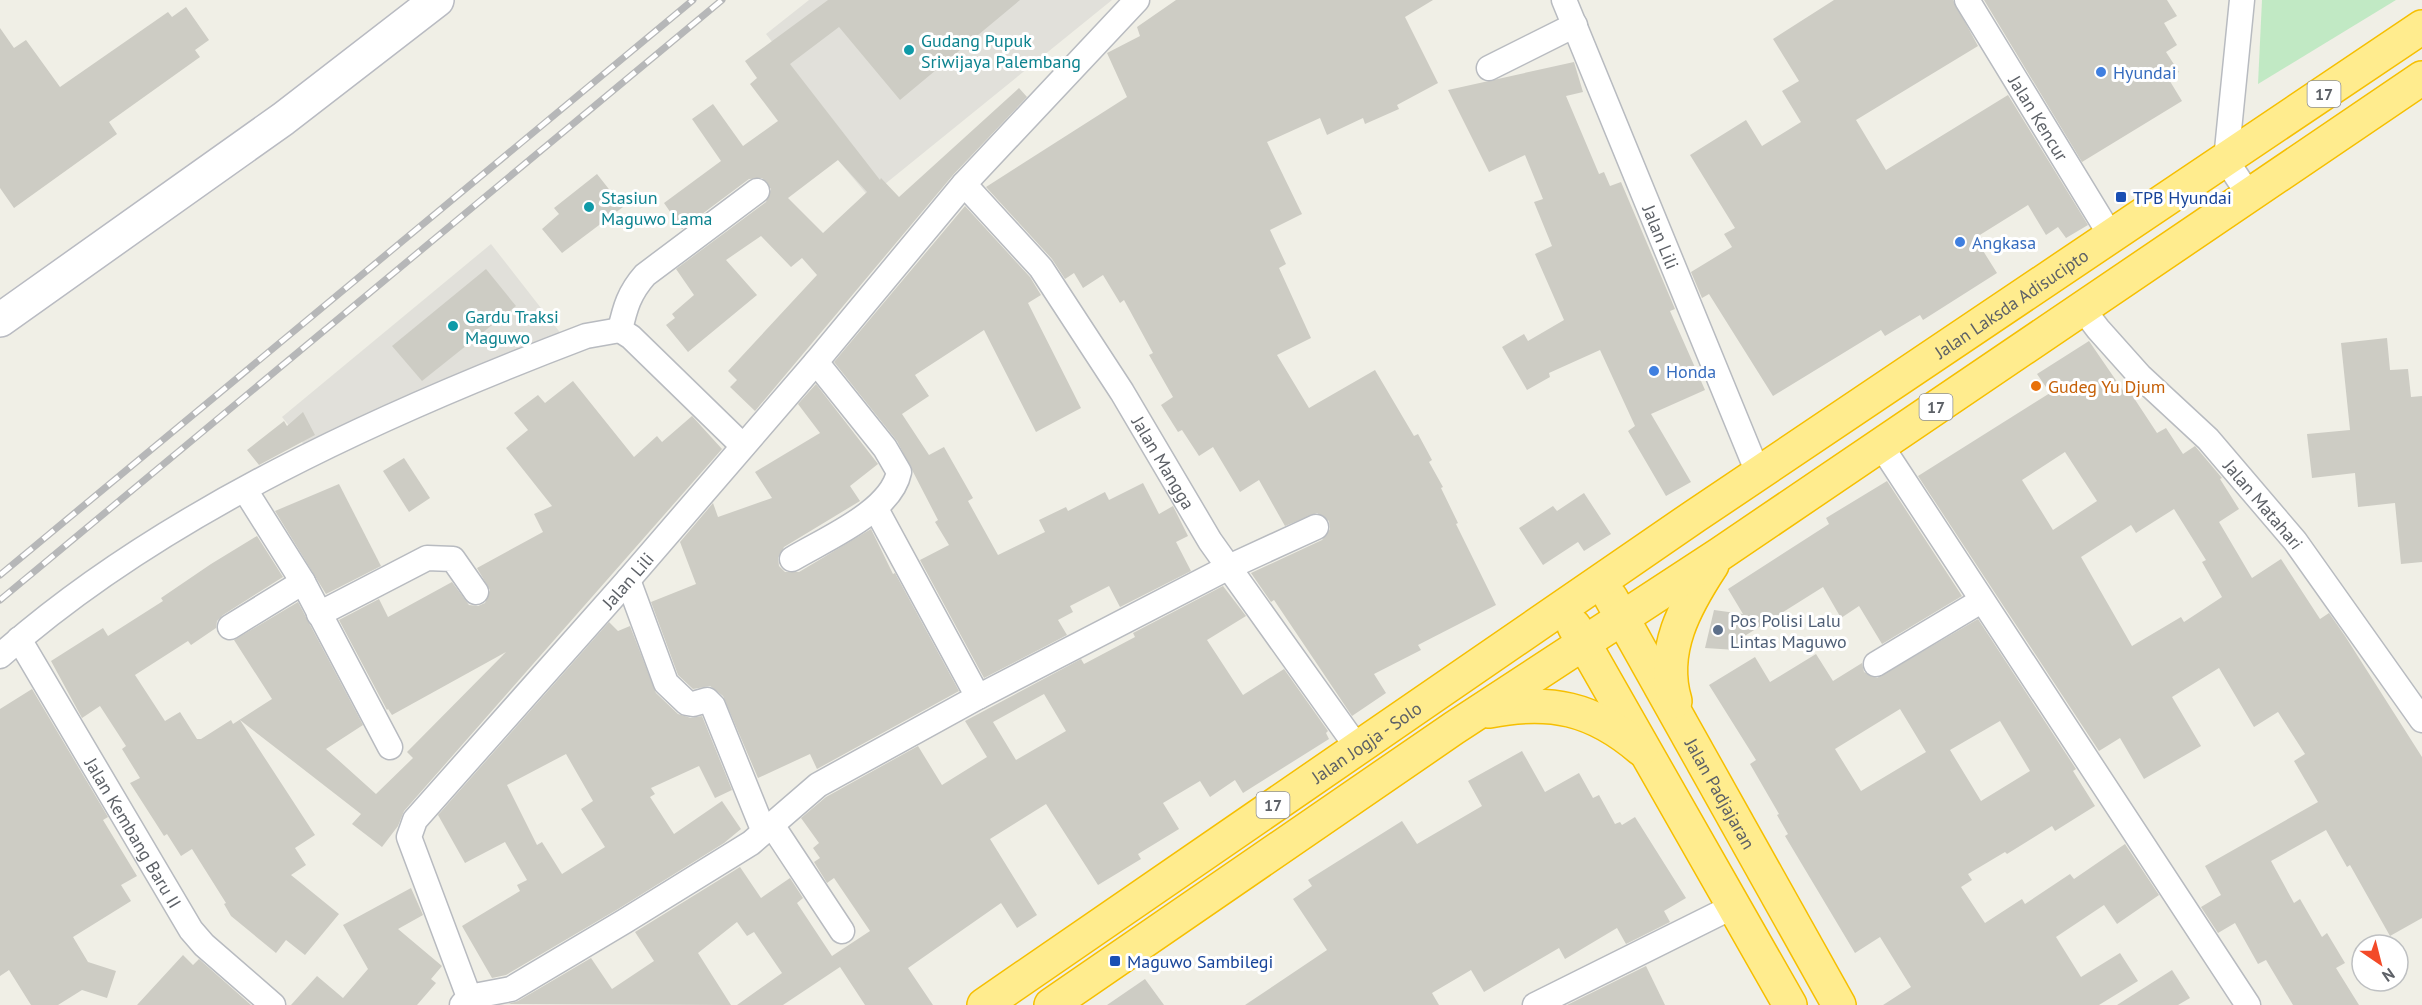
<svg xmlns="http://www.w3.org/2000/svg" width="2422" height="1005" font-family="'PT Sans',sans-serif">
	<rect width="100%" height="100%" fill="#f0efe6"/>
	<g fill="#e1e0da">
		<polygon points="809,0 1112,0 869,197 838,160 854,147 766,34"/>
		<polygon points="491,244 562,335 306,447 282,417"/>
	</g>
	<polygon fill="#c1e9c4" points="2262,0 2396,0 2258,84"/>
	<g fill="#cdccc4" fill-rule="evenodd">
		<path d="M828 0H1020L900 100 839 27 790 64 880 180 881 178 899 197 1019 88 1027 97 953 175 755 411 730 387 737 380 728 371 817 275 802 258 791 267 761 236 726 260 757 295 688 352 666 325 675 318 672 314 694 295 676 269 766 202 771 189 762 178 749 179 682 229 664 203 721 161 692 119 713 104 743 146 778 121 750 84 757 78 745 61ZM838 160 867 192 823 233 788 198Z"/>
		<polygon points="1176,0 1433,0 1405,17 1438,83 1397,105 1399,109 1365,124 1363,118 1327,135 1320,118 1267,142 1302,214 1270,230 1286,264 1279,268 1311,338 1277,355 1309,408 1375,370 1414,436 1418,434 1432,460 1429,462 1443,487 1441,488 1458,523 1456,524 1496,605 1418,645 1421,650 1374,674 1386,693 1352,716 1274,600 1271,602 1251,573 1322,540 1330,529 1329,521 1317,513 1285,526 1259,480 1240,492 1213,447 1199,456 1182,430 1178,432 1161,405 1173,397 1149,355 1153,353 1124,300 1120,303 1103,275 1083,288 1074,273 1065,279 1052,259 986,187 1127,97 1107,53 1140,36 1137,27"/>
		<polygon points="1834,0 1953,0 1978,46 1856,120 1886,170 2008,95 2088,225 2066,238 2058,227 2046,235 2028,205 1975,238 1997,273 1923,320 1920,315 1885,336 1881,330 1773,396 1709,294 1702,298 1691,272 1732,247 1724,234 1735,228 1690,155 1746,120 1762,146 1801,122 1782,91 1799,81 1773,39"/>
		<polygon points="1984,0 2167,0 2177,16 2164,23 2177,45 2166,52 2179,72 2168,78 2182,101 2082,162"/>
		<polygon points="186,7 209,40 195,50 200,57 109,122 117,134 14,208 0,188 0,28 14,48 26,40 60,87 168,12 172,17"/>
		<polygon points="1574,62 1583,92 1566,96 1599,174 1604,172 1610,186 1621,182 1675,309 1670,311 1705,390 1651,414 1691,482 1666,496 1628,431 1635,426 1600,350 1549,373 1550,377 1527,390 1502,347 1524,334 1528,341 1564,320 1535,254 1552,246 1534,202 1543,199 1525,155 1489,172 1448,90"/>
		<polygon points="597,174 623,207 562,253 542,229 559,214 554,208"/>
		<polygon points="965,206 1030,277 1041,295 1028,303 1081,408 1036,432 984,330 915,375 929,396 902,414 929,455 944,447 973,498 968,501 998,555 1045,532 1039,520 1066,507 1068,511 1105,492 1109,500 1143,483 1159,514 1173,506 1188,536 1176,542 1191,571 1120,607 1109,586 1070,606 1073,612 1058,620 1067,635 984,678 920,560 949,545 935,522 938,520 897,441 834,362"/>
		<polygon points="486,269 516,306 422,381 392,346"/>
		<polygon points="2387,338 2390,370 2408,369 2411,397 2422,396 2422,562 2401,564 2395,503 2358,507 2355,473 2312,478 2307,434 2350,430 2341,343"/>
		<path d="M2089 341 2124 392 2128 389 2157 433 2166 428 2183 454 2195 446 2222 478 2220 479 2239 509 2219 522 2252 578 2281 559 2320 619 2329 613 2345 636 2422 757V918L2390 936 2350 865 2347 867 2326 830 2271 861 2294 903 2300 899 2322 937 2327 933 2345 963 2336 968 2359 1005H2293L2266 960 2258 964 2235 923 2218 933 2201 907 2221 895 2205 866 2318 802 2294 761 2305 754 2278 712 2254 727 2219 668 2172 697 2201 746 2144 779 2120 738 2099 751 1918 476 2050 393 2037 374ZM2065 452 2097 501 2053 530 2022 480ZM2174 509 2206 560 2202 562 2222 597 2184 622 2181 617 2132 646 2081 557 2131 525 2136 533Z"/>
		<polygon points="573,381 634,457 657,436 662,442 692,416 722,449 404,811 398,826 382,847 352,824 361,814 240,720 315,835 295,848 306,865 291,875 339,914 305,955 286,940 276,953 231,916 224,904 226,903 192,849 181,856 167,834 164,836 130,783 140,778 122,749 126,746 100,706 82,718 51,661 103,628 108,636 163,601 161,598 211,564 257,536 283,577 223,615 217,621 216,628 191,645 188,641 135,675 165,721 180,712 197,739 201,739 231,720 233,724 272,699 234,640 298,602 363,725 326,749 376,794 413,758 407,752 506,652 392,715 388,709 387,710 339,620 379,599 388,617 452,582 469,605 478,606 485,603 490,590 477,568 543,532 534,514 552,506 506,448 528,430 514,413 538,395 545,403"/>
		<polygon points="816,384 878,464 850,486 860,501 784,547 778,558 779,566 785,572 799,572 871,529 893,574 895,573 959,691 817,769 810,754 758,778 723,696 710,686 693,689 678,675 651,602 696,584 680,542 713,503 718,517 772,498 755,472 820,433 798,404"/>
		<polygon points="303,412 315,435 259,465 247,450 284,421 287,426"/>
		<polygon points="404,458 430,498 409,512 383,471"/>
		<polygon points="1887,481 1962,596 1882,644 1859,606 1841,618 1823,587 1743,637 1752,651 1705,648 1714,610 1743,614 1728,589 1829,524 1826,518"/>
		<polygon points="339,484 381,566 326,594 275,511"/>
		<polygon points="1584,493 1611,534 1584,551 1578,542 1543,565 1519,528 1553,506 1557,511"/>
		<path d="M1223 586 1246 616 1207 640 1243 695 1284 669 1328 731 1326 733 1329 739 1243 793 1235 780 1210 797 1200 781 1163 803 1179 829 1138 854 1141 859 1098 885 1046 804 990 839 1037 915 1017 928 1001 903 908 968 933 1005H865L840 967 783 1005H737L782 973 754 932 747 936 737 922 698 953 731 1005 508 1004 518 1001 591 958 612 989 654 961 635 932 740 867 761 898 790 878 803 898 797 903 832 956 870 931 834 878 827 883 814 862 820 858 813 848 819 843 801 818 826 797 918 746 942 785 987 757 965 721 1081 659 1084 664 1135 637 1133 633ZM1044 694 1066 731 1016 760 993 722Z"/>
		<path d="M1978 619 2076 769 2073 771 2095 806 2055 831 2052 826 2007 854 2005 852 1968 874 1972 880 1961 887 1985 923 2022 899 2025 904 2070 874 2074 879 2125 844 2159 895 2117 924 2104 905 2056 937 2081 977 2120 953 2138 981 2099 1005H1883L1911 987 1880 937 1855 953 1785 836 1788 834 1777 815 1779 814 1750 764 1756 760 1709 685 1755 657 1770 682 1816 654 1833 681 1862 663 1864 672 1877 678ZM1900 709 1926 752 1861 791 1835 749ZM2000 721 2030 771 1981 801 1950 750Z"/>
		<path d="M609 622 618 631 630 626 656 693 678 714 691 718 702 716 732 790 715 798 699 766 651 788 655 794 650 797 674 834 722 801 741 829 724 843 618 909 506 975 492 978 462 926 520 891 517 885 527 880 505 842 465 863 438 815ZM566 754 593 801 581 809 605 847 562 874 542 842 537 845 507 785Z"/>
		<polygon points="32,689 108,817 103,820 137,876 121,885 131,901 73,937 88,962 116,971 107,998 82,990 58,1005 31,1005 9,970 0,976 0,709"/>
		<polygon points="1522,751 1545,792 1579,773 1593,798 1599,795 1615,824 1620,822 1622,825 1635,817 1686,898 1664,911 1670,922 1626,944 1617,928 1565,959 1559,948 1484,992 1471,970 1432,993 1439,1005 1245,1005 1327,950 1293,899 1312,886 1308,880 1402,821 1417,844 1482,806 1468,781"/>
		<polygon points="411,888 423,915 398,929 442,966 431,979 436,983 417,1005 291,1005 317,976 343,998 368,969 343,925"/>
		<polygon points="183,955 193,965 199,959 251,1005 137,1005"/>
		<polygon points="1646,966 1665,1005 1567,1005"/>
		<polygon points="2172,970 2190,998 2178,1005 2117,1005"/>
		<polygon points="1145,979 1164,1005 1107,1005"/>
	</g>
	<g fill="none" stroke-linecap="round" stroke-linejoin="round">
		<defs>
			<g id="street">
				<path id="s1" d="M1564 0 1758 473"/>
				<path id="s2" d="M1967 0 2111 236"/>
				<polyline points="2242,0 2226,160 2249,195"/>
				<polyline points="1489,68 1575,25"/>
				<path id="s3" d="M964 184 1041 268 1122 392 1210 541 1357 747"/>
				<path id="s4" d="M2082 308 2098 329 2140 376 2208 439 2295 541 2422 720"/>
				<path d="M620 330C625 308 629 293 645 275L757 191"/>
				<polyline points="1880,444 2248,1005"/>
				<polyline points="245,490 303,582 390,747"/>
				<polyline points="876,509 978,697"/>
				<path d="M792 559C825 539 891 512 899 472L885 448 816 362"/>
				<polyline points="628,580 666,683 687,703 693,704 707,700 713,706 764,832"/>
				<polyline points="319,614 427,558 453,559 476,592"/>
				<polyline points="230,627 303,582"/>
				<path id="s5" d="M19 639 191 930 204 945 273 1005"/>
				<path d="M0 656C161 513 386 412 586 336L620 330 631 337 743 446"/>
				<polyline points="1876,664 1981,601"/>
				<polyline points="772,825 842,931"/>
				<polyline points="469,997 511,989 625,921 751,843 818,785 978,697 1229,567 1316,527"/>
				<path id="s6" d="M462 1005 469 997 409 837 415 820 628 580 816 362 964 184 1137 0"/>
				<polyline points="1535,1005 1734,906"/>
			</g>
			<polyline id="secondary" points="0,320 283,119 437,0"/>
			<g id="highway">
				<path id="s7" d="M1611 598 1839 1005"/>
				<polyline points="1574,626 1790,1005"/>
				<path d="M1675 701C1660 651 1685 606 1712 565"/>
				<path d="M1489 711C1550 699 1593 708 1641 749"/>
				<path id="s8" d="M984 1005 1695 516 2422 27"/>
				<polyline points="1051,1005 1454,728 1720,554 2422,78"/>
			</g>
		</defs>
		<use href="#street" stroke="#b8bbc0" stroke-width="27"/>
		<use href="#secondary" stroke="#b9bbc2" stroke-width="36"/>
		<use href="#highway" stroke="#f6bf00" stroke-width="36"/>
		<use href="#street" stroke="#fff" stroke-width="24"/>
		<use href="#secondary" stroke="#fff" stroke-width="33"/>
		<use href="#highway" stroke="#ffec8e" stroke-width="33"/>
		<defs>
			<g id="rail">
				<polyline points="0,575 693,0"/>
				<polyline points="0,600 722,0"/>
			</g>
		</defs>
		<use href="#rail" stroke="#b6b7b8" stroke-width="7"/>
		<use href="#rail" stroke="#fff" stroke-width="4.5" stroke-dasharray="14" stroke-linecap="butt"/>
	</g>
	<g fill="#0f9aa8" stroke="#fff" stroke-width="2">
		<circle cx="909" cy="50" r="6"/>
		<circle cx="589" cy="207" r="6"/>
		<circle cx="453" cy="326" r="6"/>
	</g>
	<g fill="#3f7fe0" stroke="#fff" stroke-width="2">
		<circle cx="2101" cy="72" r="6"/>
		<circle cx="1960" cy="242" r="6"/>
		<circle cx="1654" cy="371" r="6"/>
	</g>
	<g fill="#1a4fb4" stroke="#fff" stroke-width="2">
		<rect x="2115" y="191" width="12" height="12" rx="3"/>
		<rect x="1109" y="955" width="12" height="12" rx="3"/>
	</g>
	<circle fill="#e8710a" stroke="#fff" stroke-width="2" cx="2036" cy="386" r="6"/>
	<circle fill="#5c6f8a" stroke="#fff" stroke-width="2" cx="1718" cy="630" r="6"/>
	<g text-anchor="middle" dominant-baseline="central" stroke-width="6" stroke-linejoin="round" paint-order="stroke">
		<g fill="#fff" stroke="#8e9095" stroke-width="1.5">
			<rect x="2307.5" y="81" width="33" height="26" rx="4.5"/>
			<rect x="1919.5" y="394" width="33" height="26" rx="4.5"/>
			<rect x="1256.5" y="792" width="33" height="26" rx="4.5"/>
		</g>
		<g font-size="16" font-weight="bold" fill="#5d6167">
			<text x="2324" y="94">17</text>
			<text x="1936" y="407">17</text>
			<text x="1273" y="805">17</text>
		</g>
		<g font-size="18" fill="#0d838f" stroke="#fff" text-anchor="start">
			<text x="921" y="40">Gudang Pupuk<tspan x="921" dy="21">Sriwijaya Palembang</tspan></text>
			<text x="601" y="197">Stasiun<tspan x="601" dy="21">Maguwo Lama</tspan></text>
			<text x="465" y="316">Gardu Traksi<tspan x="465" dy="21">Maguwo</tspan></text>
		</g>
		<g font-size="18" fill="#366cbe" stroke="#fff" text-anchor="start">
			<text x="2113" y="72">Hyundai</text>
			<text x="1972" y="242">Angkasa</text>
			<text x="1666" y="371">Honda</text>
		</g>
		<g font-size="18" fill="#5d6167" stroke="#fff">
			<text stroke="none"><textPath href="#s2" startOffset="138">Jalan Kencur</textPath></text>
			<text stroke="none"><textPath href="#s1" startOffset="256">Jalan Lili</textPath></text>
			<text stroke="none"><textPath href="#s8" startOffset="1244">Jalan Laksda Adisucipto</textPath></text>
			<text stroke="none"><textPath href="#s3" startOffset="344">Jalan Mangga</textPath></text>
			<text stroke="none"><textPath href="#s4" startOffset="268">Jalan Matahari</textPath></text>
			<text stroke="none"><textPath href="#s6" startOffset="520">Jalan Lili</textPath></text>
			<text stroke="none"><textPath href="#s8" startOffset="464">Jalan Jogja - Solo</textPath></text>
			<text stroke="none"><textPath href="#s7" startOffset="224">Jalan Padjajaran</textPath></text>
			<text stroke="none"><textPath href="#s5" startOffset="225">Jalan Kembang Baru II</textPath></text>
		</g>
		<g font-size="18" fill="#164399" stroke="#fff" text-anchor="start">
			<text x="2133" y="197">TPB Hyundai</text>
			<text x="1127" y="961">Maguwo Sambilegi</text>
		</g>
		<g font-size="18" fill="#c56008" stroke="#fff" text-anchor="start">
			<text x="2048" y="386">Gudeg Yu Djum</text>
		</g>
		<g font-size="18" fill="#4e5e75" stroke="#fff" text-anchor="start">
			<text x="1730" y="620">Pos Polisi Lalu<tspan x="1730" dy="21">Lintas Maguwo</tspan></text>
		</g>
	</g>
	<g transform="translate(2380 963) rotate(145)"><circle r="28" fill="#ffffff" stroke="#bec0c2" stroke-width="1.5"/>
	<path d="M0-4.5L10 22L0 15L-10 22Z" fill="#f34a28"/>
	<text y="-9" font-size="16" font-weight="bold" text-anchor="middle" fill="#5d6167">N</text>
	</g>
</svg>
